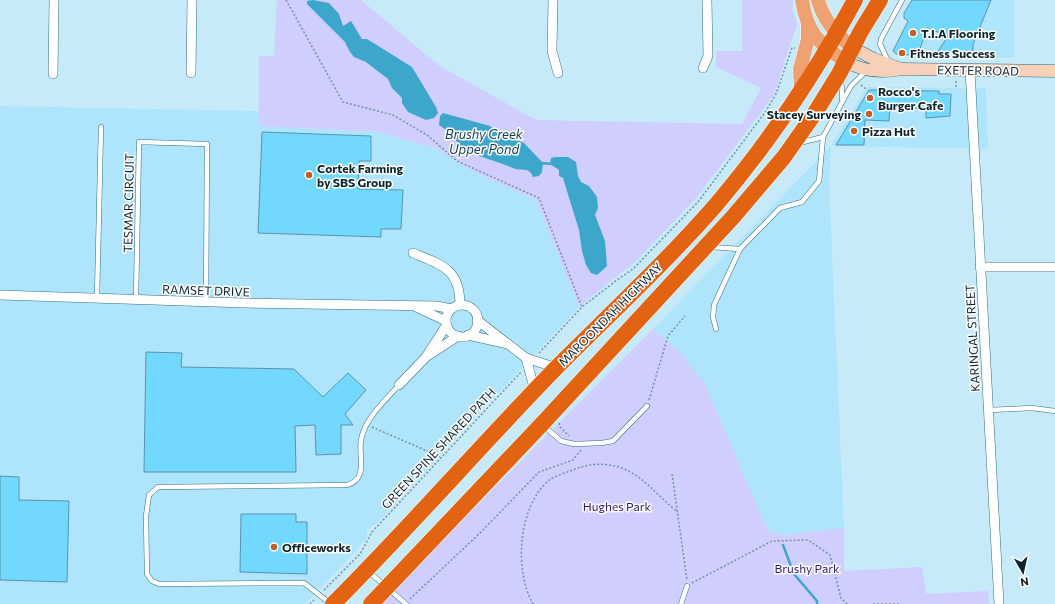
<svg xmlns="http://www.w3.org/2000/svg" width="1055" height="604" font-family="Commissioner,sans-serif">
	<rect width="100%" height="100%" fill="#c7eaf8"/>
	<g fill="#afe5fc">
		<polygon points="912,0 1014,0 1014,58 896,54 893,51 908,21 904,18 904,13"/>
		<polygon points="867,87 986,88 988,149 831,146 829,182 844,528 783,535 770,532 678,351 653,329 831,146"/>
		<polygon points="0,106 260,111 260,126 379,132 439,149 468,169 536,200 579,307 378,522 367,530 367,537 356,551 305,604 0,604"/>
	</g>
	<g fill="#cfceff">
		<polygon points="277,0 361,0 438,65 536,120 742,124 761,88 716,67 716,51 742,51 742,0 793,0 792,10 797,24 774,95 695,199 637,260 579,307 536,200 468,169 439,149 379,132 259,126 259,56 274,56"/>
		<polygon points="653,329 678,351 704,382 761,515 770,532 783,535 844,528 844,571 922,567 926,594 988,591 989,604 378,604"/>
	</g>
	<g fill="#3da6cb">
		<polygon points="313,0 329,3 339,14 343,26 351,21 362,39 367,39 412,67 436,107 438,113 434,118 426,120 408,112 402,103 402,98 392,88 388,79 366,62 354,57 350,52 345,42 307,4 307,1"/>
		<path d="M443 113 490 126 499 133 524 143 543 163 542 172 539 176 533 177C529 166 522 172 513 168 497 161 479 158 464 148 458 145 456 140 452 134 448 131 443 128 439 125L440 116Z"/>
		<polygon points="555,157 568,157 576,162 578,176 581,182 589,186 597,197 598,208 595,215 605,241 607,266 597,275 591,273 586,265 582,251 579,230 563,178 559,176 559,170 550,164 551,158"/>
	</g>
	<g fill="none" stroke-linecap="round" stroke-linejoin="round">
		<g stroke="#3da6cb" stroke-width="2.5">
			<polyline points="540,163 553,164"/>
			<polyline points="783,545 794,574 817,601 817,604"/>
		</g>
	</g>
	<g fill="#73d8fe" stroke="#5a93aa">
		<polygon points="912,0 991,0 973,44 973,57 935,56 948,36 927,28 920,49 911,49 910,55 896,54 893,51 908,21 904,18 904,13"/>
		<polygon points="869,90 939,91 939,94 951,94 950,116 926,118 926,108 909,108 909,104 890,104 889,121 865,120 864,145 836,145"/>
		<polygon points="262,132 371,136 371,161 359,161 358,189 403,190 401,229 381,229 381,237 258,233"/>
		<polygon points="146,352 182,353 181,367 294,369 323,397 348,373 366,390 345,414 353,425 341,425 341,454 316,455 315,425 295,426 296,472 144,472"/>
		<polygon points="0,476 19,477 19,500 69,501 67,582 0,580"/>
		<polygon points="241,514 296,514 296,522 307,522 307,574 240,572"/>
	</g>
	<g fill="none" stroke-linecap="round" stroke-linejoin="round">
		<defs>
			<g id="lane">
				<polyline points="888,61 880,44 881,39 902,0"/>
				<polyline points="840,79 842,88 842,99"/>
				<polyline points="799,143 823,137 851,86 866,71"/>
				<polyline points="710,247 740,249"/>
				<polyline points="97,298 101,127"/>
				<polyline points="136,299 139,142 207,144 206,302"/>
				<polyline points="716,329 713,317 714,305 740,249 780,208 802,202 819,181 823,137"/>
				<polyline points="988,410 1032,408 1055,411"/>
				<polyline points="544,426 561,441 574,444 602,443 613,441 647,406"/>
				<polyline points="368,571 406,604"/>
				<path d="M331 604 304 583 159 584 152 581 147 574 146 516 149 495 158 487 347 485C369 479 358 456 361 440 365 418 385 401 399 385"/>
				<polyline points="681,604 687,586"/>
			</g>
			<g id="street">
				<polyline points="553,0 552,51 558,73"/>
				<polyline points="703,68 708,56 707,0"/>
				<polyline points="970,70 999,604"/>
				<polyline points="191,73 192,0"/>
				<polyline points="53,74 54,0"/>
				<path d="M413 253C442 265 460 269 460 305"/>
				<polyline points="980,267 1055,267"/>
				<polyline points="0,295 245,303 437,306 451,309"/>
				<circle cx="462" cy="321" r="16"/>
				<polyline points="416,307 446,321"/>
				<polyline points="477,320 526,358 557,368"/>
				<polyline points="468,335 508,344"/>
				<polyline points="429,355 458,336"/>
				<polyline points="526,358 535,391"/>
				<polyline points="399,385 426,357 446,326"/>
			</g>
			<g id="secondary">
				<polyline points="853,48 874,59 901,69"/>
				<path d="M845 61C863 72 882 73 902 69L1055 71"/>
			</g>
			<g id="primary">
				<path d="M802 0C807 33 819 44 845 61"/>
				<path d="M818 0C824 21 836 34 853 48"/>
				<polyline points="801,88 800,69 808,39 808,26"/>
			</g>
			<g id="highway">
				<path d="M333 604C410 527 481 445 557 367 610 314 665 263 715 206 768 144 816 72 855 0"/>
				<polyline points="371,604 542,424 733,217 784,157 815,113 839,74 861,31 880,0"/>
			</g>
		</defs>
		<use href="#lane" stroke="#336d83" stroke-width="5.5"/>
		<use href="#street" stroke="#336d83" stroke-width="10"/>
		<use href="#secondary" stroke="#336d83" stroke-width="13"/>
		<use href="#primary" stroke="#fff" stroke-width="15"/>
		<use href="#highway" stroke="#fff" stroke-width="17"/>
		<g stroke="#74929e" stroke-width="1.5" stroke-dasharray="2 2" stroke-linecap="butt">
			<polyline points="286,0 343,102 393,115 427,135 457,161 539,198 582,307"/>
			<polyline points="956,81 956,89"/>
			<polyline points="861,85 866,89"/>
			<polyline points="539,353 582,307 617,280 633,269 698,202 766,111 776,94 792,48 795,48"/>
			<polyline points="649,400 668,336 685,316"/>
			<polyline points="559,423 560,427 569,436"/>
			<polyline points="372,427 441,457"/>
			<polyline points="672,474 687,580"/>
			<polyline points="692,583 772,541 808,540 830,555 841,598 847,604"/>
			<polyline points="324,590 360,554 372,532 521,372"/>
			<polyline points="410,599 480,533 539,472 573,460 581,450"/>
			<polyline points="310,604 314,600"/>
			<path d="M533 604C514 570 518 508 548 481 554 476 565 473 573 470 589 463 607 462 624 469 646 478 659 498 678 512"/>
			<polyline points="873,604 899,604"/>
		</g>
		<use href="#lane" stroke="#fff" stroke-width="4.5"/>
		<use href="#street" stroke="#fff" stroke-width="9"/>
		<use href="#secondary" stroke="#f6d0b8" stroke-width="12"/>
		<use href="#primary" stroke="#eea171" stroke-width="14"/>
		<use href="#highway" stroke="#e26312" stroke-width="16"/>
	</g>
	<g fill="#c35f2a" stroke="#fff" stroke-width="1.5">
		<circle cx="913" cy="33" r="4"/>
		<circle cx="902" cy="53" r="4"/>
		<circle cx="870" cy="98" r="4"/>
		<circle cx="869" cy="114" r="4"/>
		<circle cx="854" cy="131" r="4"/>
		<circle cx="309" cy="175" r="4"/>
		<circle cx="274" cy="547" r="4"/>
	</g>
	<g text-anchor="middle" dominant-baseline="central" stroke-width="3" stroke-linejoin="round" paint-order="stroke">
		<g font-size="12" font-weight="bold" fill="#0a232c" stroke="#fff" text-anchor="start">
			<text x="921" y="33">T.I.A Flooring</text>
			<text x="910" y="53">Fitness Success</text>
			<text x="878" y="91">Rocco's<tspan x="878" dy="14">Burger Cafe</tspan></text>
			<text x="861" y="114" text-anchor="end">Stacey Surveying</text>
			<text x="862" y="131">Pizza Hut</text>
			<text x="317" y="168">Cortek Farming<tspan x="317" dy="14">by SBS Group</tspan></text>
			<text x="282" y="547">Officeworks</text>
		</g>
		<g font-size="12" fill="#0a232c" stroke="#fff">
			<text transform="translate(978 70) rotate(1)">EXETER ROAD</text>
			<text transform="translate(128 203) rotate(-89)">TESMAR CIRCUIT</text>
			<text transform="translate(206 290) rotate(2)">RAMSET DRIVE</text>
			<text transform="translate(610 314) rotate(-45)">MAROONDAH HIGHWAY</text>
			<text transform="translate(972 338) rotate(-93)">KARINGAL STREET</text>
			<text transform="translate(438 448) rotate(-47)">GREEN SPINE SHARED PATH</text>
		</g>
		<g font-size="12" fill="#2c176e" stroke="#fff">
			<text x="617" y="506">Hughes Park</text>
			<text x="807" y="568">Brushy Park</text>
		</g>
		<g font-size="13" font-style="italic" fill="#0d3c4b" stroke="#fff">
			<text x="484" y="134">Brushy Creek<tspan x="484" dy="15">Upper Pond</tspan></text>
		</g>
	</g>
	<g transform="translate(1023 572) rotate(171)" stroke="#ffffff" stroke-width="3" paint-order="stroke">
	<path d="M0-3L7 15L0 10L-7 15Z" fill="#0a232c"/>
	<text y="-6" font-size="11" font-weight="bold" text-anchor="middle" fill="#0a232c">N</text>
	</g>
</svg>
